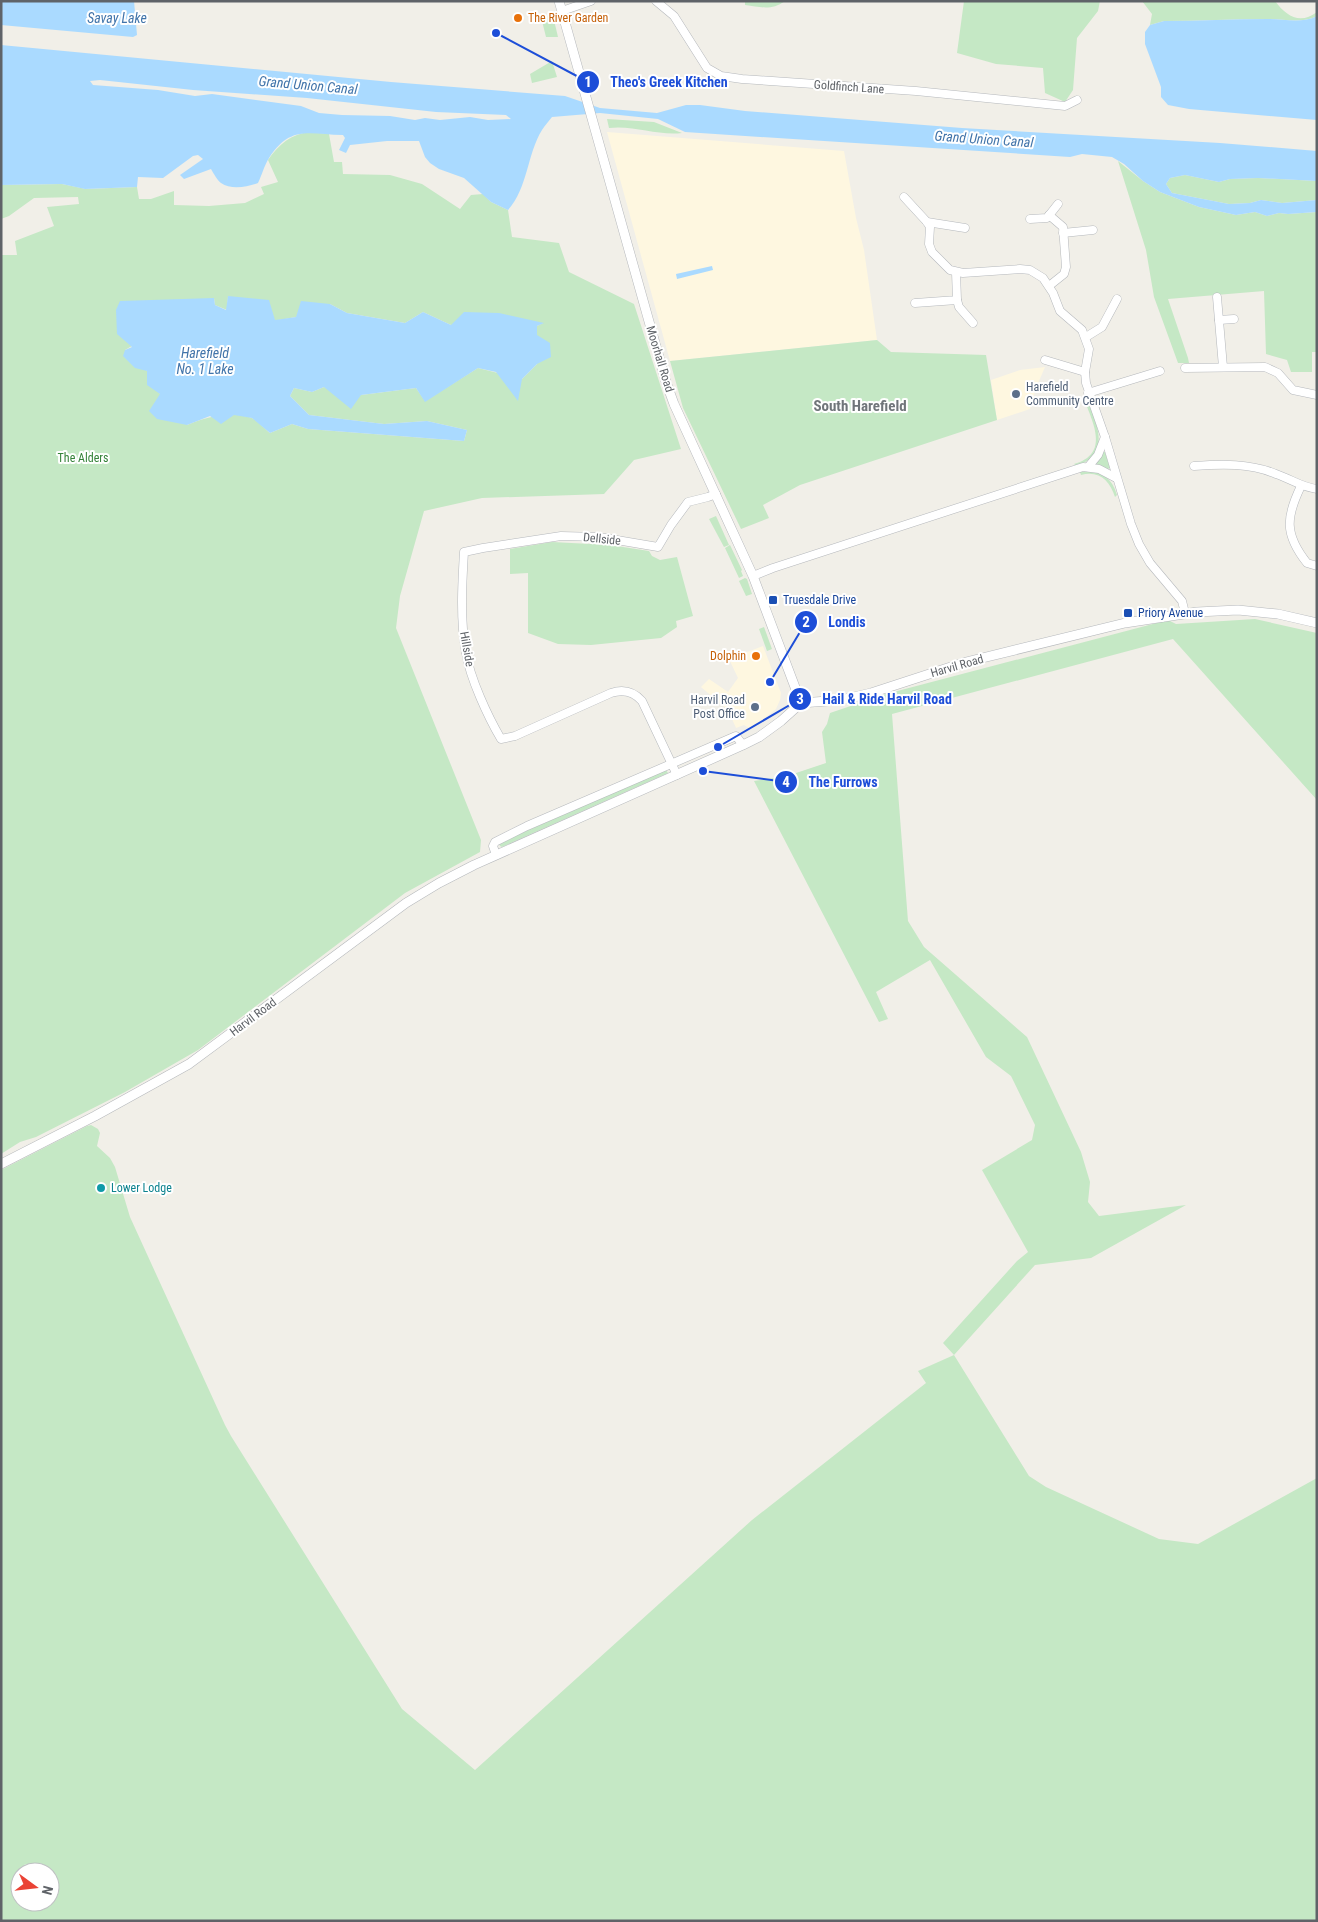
<svg xmlns="http://www.w3.org/2000/svg" width="1318" height="1922" font-family="'Roboto Condensed',sans-serif">
	<rect width="100%" height="100%" fill="#f1efe8"/>
	<g fill="#fef7e0">
		<polygon points="607,132 844,151 856,218 864,250 877,340 670,361"/>
		<polygon points="1045,367 1036,388 1030,409 997,420 991,380 1020,370"/>
		<polygon points="763,646 781,693 780,700 776,709 751,729 744,725 736,728 728,710 701,687 709,679 728,692 738,678 729,659"/>
	</g>
	<g fill="#c5e8c5" fill-rule="evenodd">
		<path d="M745 1H785C771 11 761 7 745 5Z"/>
		<polygon points="964,1 1100,1 1098,11 1077,38 1073,90 1065,102 1045,93 1043,68 996,64 957,53"/>
		<path d="M1142 1H1275C1286 16 1300 25 1317 12V16C1302 24 1284 19 1268 19 1233 19 1199 21 1164 21L1150 25 1152 14Z"/>
		<polygon points="553,16 558,37 546,37 541,17"/>
		<polygon points="552,61 557,77 532,83 530,74"/>
		<path d="M607 119 654 122 682 133C658 136 634 125 609 128Z"/>
		<path d="M310 132 329 134 334 162H342L343 174 390 175 422 184 460 209 471 195 483 194 491 202 508 210 512 237 559 243 569 272 634 304 681 449 634 460 604 494 482 498 424 511 400 596 396 628 481 840 480 852 405 893 198 1050 125 1092 36 1137 20 1142 1 1154V255H17L15 241 54 226 47 207 79 204 78 197 34 198 9 216 1 219V185L62 184 86 189 137 187 139 199H151L174 191V205L209 206 245 203 264 194 261 187 278 182 268 160C279 144 291 134 310 132ZM228 296 274 321 296 317 330 304 347 313 405 323 423 312 451 325 543 323 537 326V364L522 379 478 368 425 401 416 388 361 395 324 387 312 392 294 388 290 396 309 415 384 424 427 421 467 430 464 441 308 429 292 424 270 433C265 429 258 421 252 418 231 410 206 417 187 425L160 394 147 371 125 350 214 298 215 305 227 310Z"/>
		<polygon points="1118,161 1143,181 1160,192 1199,207 1236,215 1255,212 1267,216 1279,213 1288,214 1317,212 1317,352 1312,352 1312,372 1291,372 1287,360 1266,354 1264,291 1168,299 1188,358 1189,363 1178,363 1154,297 1146,250"/>
		<polygon points="1185,175 1219,182 1230,179 1258,178 1317,181 1317,200 1282,203 1261,200 1250,203 1229,204 1172,193 1166,184 1170,178"/>
		<polygon points="877,340 891,352 986,355 997,420 800,485 763,505 769,518 741,529 683,408 670,361"/>
		<path d="M1084 399H1087C1097 425 1112 454 1076 466L1074 464C1110 454 1093 423 1084 399Z"/>
		<polygon points="1103,452 1105,452 1110,468 1108,469 1096,464"/>
		<path d="M1085 471C1102 471 1112 478 1117 495L1115 497C1110 481 1099 470 1081 475L1080 472Z"/>
		<polygon points="716,516 729,545 724,547 709,519"/>
		<polygon points="552,542 610,545 649,551 652,556 660,560 677,557 693,616 676,621 677,627 661,638 591,645 558,644 528,633 528,573 510,574 510,549"/>
		<polygon points="730,545 742,570 741,571 743,576 739,578 725,548"/>
		<polygon points="745,578 747,579 752,594 746,596 739,581"/>
		<path d="M1255 619 1317 633V800L1173 639 892 714 908 921 924 947 1027 1037 1081 1152 1090 1182 1088 1202 1099 1216 1186 1205 1091 1258 1035 1265 954 1355 1029 1476 1046 1487 1159 1539 1198 1544 1317 1478V1921H1V1170L87 1126 91 1125 98 1129 100 1133 97 1146 110 1158 115 1167 130 1217 225 1425 231 1436 402 1709 475 1770 752 1520 926 1383 918 1371 954 1355 943 1343 1017 1261 1028 1252 982 1170 1032 1140 1035 1125 1011 1076 986 1057 930 960 876 992 888 1019 879 1022 754 781 787 776 826 763 822 732 827 724 830 713 886 694 1168 620 1176 624ZM20 1872H50V1902H20Z"/>
		<polygon points="764,627 772,649 767,651 759,629"/>
		<polygon points="666,770 668,773 502,847 500,846 499,844 508,839"/>
	</g>
	<g fill="#aadaff" fill-rule="evenodd">
		<polygon points="1,1 134,1 137,35 133,37 1,25"/>
		<path d="M1317 16V120L1189 109 1168 105 1161 97V87L1145 44V32L1150 25 1164 21C1199 21 1233 19 1268 19 1284 19 1302 24 1317 16Z"/>
		<path d="M1 45 391 82 565 96 600 108 657 113 686 105H700L745 111 962 128 1220 143 1317 151V181L1258 178 1230 179 1219 182 1185 175 1170 178 1166 184 1172 193 1229 204 1250 203 1261 200 1282 203 1317 200V212L1288 214 1279 213 1267 216 1255 212 1236 215 1199 207 1160 192 1143 181 1124 164 1112 157 1082 154 1070 157 685 132 658 119 600 113 552 117C549 121 545 125 542 130 527 154 528 188 508 210L491 202 464 178 439 169 430 163 425 157 419 141H387L350 145 346 153 339 150 345 138 343 135C310 135 291 124 269 158 264 166 262 175 258 183 247 187 231 190 221 183 217 180 214 174 211 169L184 179 180 175 203 159 198 155 193 156 163 178 138 177 137 187 85 189 62 184 1 185ZM100 80 193 90 307 98 436 112 506 115 511 119 488 120 470 117 440 120 425 118 415 120 390 116 342 115 319 113 301 106 212 94 195 96 158 90 93 85 90 81Z"/>
		<polygon points="712,266 713,270 677,279 676,274"/>
		<polygon points="228,296 269,300 275,320 296,317 301,301 330,304 347,313 405,323 423,312 451,325 464,312 499,313 544,323 537,326 537,335 550,343 551,357 537,364 522,379 518,401 496,372 478,368 425,402 416,388 361,395 351,409 324,387 312,392 294,388 290,396 309,415 384,424 427,421 467,430 464,441 308,429 292,424 270,433 252,418 234,415 221,424 210,416 187,425 157,419 149,411 160,394 147,385 147,371 135,368 123,356 125,350 132,347 117,334 116,310 120,301 214,298 215,305 226,310"/>
	</g>
	<g fill="none" stroke-linecap="round" stroke-linejoin="round">
		<defs>
			<g id="minor">
				<polyline points="656,1 674,16 707,68 721,76 742,79 916,91 1065,106 1077,100"/>
				<polyline points="562,11 591,1"/>
				<polyline points="904,197 927,222 930,227 929,244 932,252 950,270 963,273 1020,269 1030,270 1043,278 1053,293 1060,311 1082,330 1089,349 1085,372 1086,383 1105,437 1131,524 1139,544 1150,563 1182,601 1185,613"/>
				<polyline points="1030,219 1047,218 1058,204"/>
				<polyline points="927,222 965,228"/>
				<polyline points="1063,233 1093,230"/>
				<polyline points="1049,286 1064,274 1066,267 1063,227 1049,215"/>
				<polyline points="1217,297 1223,367"/>
				<polyline points="957,300 959,307 973,323"/>
				<polyline points="915,303 957,300 956,272"/>
				<polyline points="1219,320 1234,319"/>
				<polyline points="1086,337 1102,327 1117,299"/>
				<polyline points="1045,360 1085,372"/>
				<polyline points="1185,368 1265,367 1278,373 1293,390 1317,395"/>
				<polyline points="1088,393 1160,371"/>
				<path d="M1194 466C1222 464 1250 463 1276 474 1291 479 1301 487 1317 489"/>
				<polyline points="1088,467 1098,455 1105,437"/>
				<path d="M1301 486C1286 517 1284 534 1307 563L1317 566"/>
				<polyline points="753,576 773,568 1083,467 1099,469 1116,478"/>
				<path d="M677 775 642 701C633 691 623 689 611 693L515 736 501 739C488 717 470 678 466 653 460 620 462 585 464 552L483 548 561 536 599 537 658 547 671 525 688 502 708 497 716 494"/>
				<polyline points="496,855 493,846 495,842 527,826 736,736 743,745"/>
			</g>
			<g id="tertiary">
				<polyline points="559,1 666,382 674,404 753,576 801,703"/>
				<polyline points="1,1164 95,1116 189,1064 406,903 439,883 474,865 743,745 759,737 781,721 801,703 841,700 871,693 966,662 1125,623 1197,612 1238,610 1278,614 1317,623"/>
			</g>
		</defs>
		<use href="#minor" stroke="#b5b8bc" stroke-width="9"/>
		<use href="#tertiary" stroke="#b5b8bc" stroke-width="10"/>
		<use href="#minor" stroke="#fff" stroke-width="8"/>
		<use href="#tertiary" stroke="#fff" stroke-width="9"/>
	</g>
	<g fill="#e8710a" stroke="#fff" stroke-width="2">
		<circle cx="518" cy="18" r="5"/>
		<circle cx="756" cy="656" r="5"/>
	</g>
	<g fill="#5c6f8a" stroke="#fff" stroke-width="2">
		<circle cx="1016" cy="394" r="5"/>
		<circle cx="755" cy="707" r="5"/>
	</g>
	<g fill="#1a4fb4" stroke="#fff" stroke-width="2">
		<rect x="768" y="595" width="10" height="10" rx="2.5"/>
		<rect x="1123" y="608" width="10" height="10" rx="2.5"/>
	</g>
	<circle fill="#0f9aa8" stroke="#fff" stroke-width="2" cx="101" cy="1188" r="5"/>
	<g text-anchor="middle" dominant-baseline="central" stroke-width="4" stroke-linejoin="round" paint-order="stroke">
		<g font-size="12" fill="#c56008" stroke="#fff" text-anchor="start">
			<text x="528" y="18">The River Garden</text>
			<text x="746" y="656" text-anchor="end">Dolphin</text>
		</g>
		<g font-size="12" fill="#5f6368" stroke="#fff">
			<text transform="translate(849 87) rotate(4)">Goldfinch Lane</text>
			<text transform="translate(660 359) rotate(73)">Moorhall Road</text>
			<text transform="translate(602 539) rotate(6)">Dellside</text>
			<text transform="translate(467 649) rotate(80)">Hillside</text>
			<text transform="translate(957 666) rotate(-16)">Harvil Road</text>
			<text transform="translate(253 1017) rotate(-37)">Harvil Road</text>
		</g>
		<g font-size="12" fill="#4e5e75" stroke="#fff" text-anchor="start">
			<text x="1026" y="387">Harefield<tspan x="1026" dy="14">Community Centre</tspan></text>
			<text x="745" y="700" text-anchor="end">Harvil Road<tspan x="745" dy="14">Post Office</tspan></text>
		</g>
		<g font-size="12" fill="#348238" stroke="#fff">
			<text x="83" y="458">The Alders</text>
		</g>
		<g font-size="12" fill="#164399" stroke="#fff" text-anchor="start">
			<text x="783" y="600">Truesdale Drive</text>
			<text x="1138" y="613">Priory Avenue</text>
		</g>
		<g font-size="12" fill="#0d838f" stroke="#fff" text-anchor="start">
			<text x="111" y="1188">Lower Lodge</text>
		</g>
		<g font-size="14" font-style="italic" fill="#4174aa" stroke="#fff">
			<text x="117" y="18">Savay Lake</text>
			<text transform="translate(308 85) rotate(5)">Grand Union Canal</text>
			<text transform="translate(984 139) rotate(4)">Grand Union Canal</text>
			<text x="205" y="353">Harefield<tspan x="205" dy="16">No. 1 Lake</tspan></text>
		</g>
		<g font-size="15" font-weight="bold" fill="#70757a" stroke="#fff">
			<text x="860" y="406">South Harefield</text>
		</g>
	</g>
	<path fill="none" stroke="#1d4ed8" stroke-width="2" d="M496 33L588 82M770 682L806 622M718 747L800 699M703 771L786 782"/>
	<g fill="#1d4ed8" stroke="#fff" stroke-width="2">
		<circle cx="496" cy="33" r="5"/>
		<circle cx="770" cy="682" r="5"/>
		<circle cx="718" cy="747" r="5"/>
		<circle cx="703" cy="771" r="5"/>
		<circle cx="588" cy="82" r="12"/>
		<circle cx="806" cy="622" r="12"/>
		<circle cx="800" cy="699" r="12"/>
		<circle cx="786" cy="782" r="12"/>
	</g>
	<g font-size="15" text-anchor="middle" font-weight="bold" fill="#fff">
		<text x="588" y="87">1</text>
		<text x="806" y="627">2</text>
		<text x="800" y="704">3</text>
		<text x="786" y="787">4</text>
	</g>
	<g font-size="14" text-anchor="middle" font-weight="bold" fill="#1d4ed8" stroke="#fff" stroke-width="4" stroke-linejoin="round" paint-order="stroke">
		<text x="669" y="87">Theo's Greek Kitchen</text>
		<text x="847" y="627">Londis</text>
		<text x="887" y="704">Hail &amp; Ride Harvil Road</text>
		<text x="843" y="787">The Furrows</text>
	</g>
	<rect width="1318" height="1922" fill="none" stroke="#5f6368" stroke-width="5"/>
	<g transform="translate(35 1887) rotate(105)"><circle r="24" fill="#ffffff" stroke="#bfc1c3"/>
	<path d="M0-4L9 19L0 12L-9 19Z" fill="#ea4335"/>
	<text y="-8" font-size="14" font-weight="bold" text-anchor="middle" fill="#5f6368">N</text>
	</g>
</svg>
